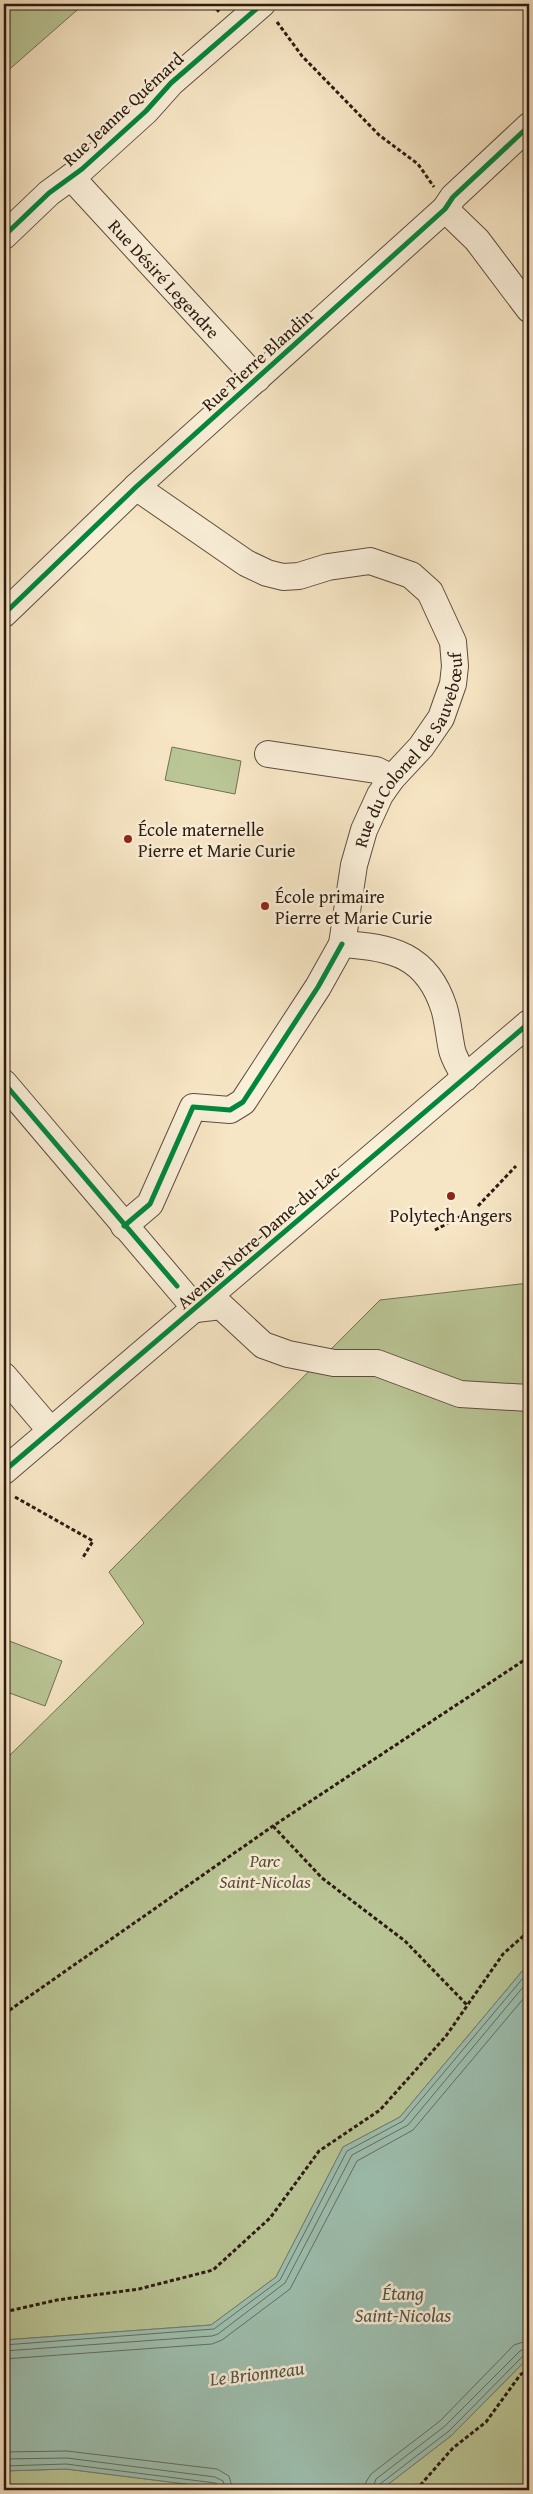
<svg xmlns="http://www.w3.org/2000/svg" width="533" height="2494" font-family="'Gentium Book Plus',serif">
	<rect width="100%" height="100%" fill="#f7e6c5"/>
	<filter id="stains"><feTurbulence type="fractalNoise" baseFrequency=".004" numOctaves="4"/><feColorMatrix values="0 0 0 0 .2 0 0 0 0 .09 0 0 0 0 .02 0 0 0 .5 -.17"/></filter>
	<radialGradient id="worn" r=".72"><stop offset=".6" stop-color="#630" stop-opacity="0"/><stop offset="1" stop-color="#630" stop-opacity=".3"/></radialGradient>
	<g fill="#bac696" stroke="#737054">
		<polygon points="4,4 84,4 4,74"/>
		<polygon points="172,747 241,761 235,794 165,780"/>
		<polygon points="529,1283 529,1963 400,2117 343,2147 276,2277 211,2325 4,2340 4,1761 144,1623 109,1572 380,1300"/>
		<polygon points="4,1639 62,1661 45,1706 4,1691"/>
		<polygon points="529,2357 529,2490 357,2490 382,2489 452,2435"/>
		<polygon points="66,2469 234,2490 4,2490 4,2471"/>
	</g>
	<polygon fill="#9dc0b1" stroke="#707e71" points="529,1963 529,2357 452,2435 382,2489 234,2490 66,2469 4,2471 4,2340 211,2325 276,2277 343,2147 400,2117"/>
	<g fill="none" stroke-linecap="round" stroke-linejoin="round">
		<g stroke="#646d61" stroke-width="1">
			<polyline points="4,2345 214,2329 280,2280 347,2151 403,2121 529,1971"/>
			<polyline points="4,2351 212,2336 218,2334 285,2283 352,2155 408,2125 529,1980"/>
			<polyline points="4,2359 212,2344 222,2340 290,2289 357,2161 413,2130 529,1992"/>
			<polyline points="4,2452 67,2451 217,2469 229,2476 233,2490"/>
			<polyline points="4,2459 67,2458 215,2477 223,2481 226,2490"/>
			<polyline points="4,2466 66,2464 215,2483 219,2485 220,2490"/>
			<polyline points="364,2490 366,2482 371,2474 440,2421 514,2345 529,2340"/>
			<polyline points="372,2490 376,2479 445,2426 520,2351 529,2347"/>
			<polyline points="378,2490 380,2484 449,2431 524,2355 529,2354"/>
		</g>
		<defs>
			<g id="minor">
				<path id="s1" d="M71 177 257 379"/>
				<polyline points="445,209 477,240 529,309"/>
				<polyline points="4,236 49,193 82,169 146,111 171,83 262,4"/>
				<polyline points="4,614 136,487 445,209 453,197 529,126"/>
				<polyline points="268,754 376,770 392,778"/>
				<path d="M342 944C392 947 427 955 444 1008 448 1021 449 1036 452 1050 454 1059 461 1069 465 1078"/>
				<polyline points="4,1083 196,1309"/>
				<path id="s2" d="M124 1226 150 1204 193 1107 230 1110 243 1102 318 987 342 944 354 865 364 830 380 795 392 778 421 747 441 718 453 684 455 666 453 642 430 592 411 575 370 561 328 567 299 576 283 577 267 573 246 563 136 487"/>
				<polyline points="196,1309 221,1306 263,1345 288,1354 334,1363 377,1363 460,1394 529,1398"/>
				<polyline points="4,1376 51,1431"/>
				<polyline points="4,1471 529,1023"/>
			</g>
		</defs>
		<use href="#minor" stroke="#5f4d3e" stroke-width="28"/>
		<g stroke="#2c1a11" stroke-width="3" stroke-dasharray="4 2.5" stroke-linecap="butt">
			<polyline points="212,4 220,13"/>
			<polyline points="277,22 302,56 379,135 418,164 434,187"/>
			<polyline points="478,1206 516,1166"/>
			<polyline points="435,1230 469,1212"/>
			<polyline points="15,1497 93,1541 82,1559"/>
			<polyline points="273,1826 322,1878 405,1941 467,2005"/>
			<polyline points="4,2014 273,1826 529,1657"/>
			<polyline points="4,2312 57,2300 139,2289 213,2270 270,2218 319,2151 380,2110 446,2036 503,1954 529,1931"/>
			<polyline points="4,2490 42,2490"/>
			<polyline points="416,2490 453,2448 486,2422 520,2375 529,2369"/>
		</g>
		<use href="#minor" stroke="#faefd9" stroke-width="26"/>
		<defs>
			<g id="cycleway">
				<polyline points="4,236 49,193 82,169 146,111 171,83 262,4"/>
				<polyline points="4,614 136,487 445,209 453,197 529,126"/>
				<polyline points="4,1083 177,1286"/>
				<polyline points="124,1226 150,1204 193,1107 230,1110 243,1102 318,987 342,944"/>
				<polyline points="4,1471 529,1023"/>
			</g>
		</defs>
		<use href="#cycleway" stroke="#faefd9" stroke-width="8"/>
		<use href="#cycleway" stroke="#00873e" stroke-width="5"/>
	</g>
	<g fill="#8f2418" stroke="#faefd9" stroke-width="2">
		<circle cx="128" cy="839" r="5"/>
		<circle cx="265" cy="906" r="5"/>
		<circle cx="451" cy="1196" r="5"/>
	</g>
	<g text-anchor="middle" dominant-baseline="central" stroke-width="5" stroke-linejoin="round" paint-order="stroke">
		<g font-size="18" fill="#2c1a11" stroke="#faefd9">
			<text transform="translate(123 109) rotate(-43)">Rue Jeanne Quémard</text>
			<text stroke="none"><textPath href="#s1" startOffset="138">Rue Désiré Legendre</textPath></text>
			<text transform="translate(257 360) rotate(-42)">Rue Pierre Blandin</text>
			<text stroke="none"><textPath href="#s2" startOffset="589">Rue du Colonel de Sauvebœuf</textPath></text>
			<text transform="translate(258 1237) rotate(-41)">Avenue Notre-Dame-du-Lac</text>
		</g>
		<g font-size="18" fill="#2c1a11" stroke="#faefd9" text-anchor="start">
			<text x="138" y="829">École maternelle<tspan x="138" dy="21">Pierre et Marie Curie</tspan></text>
			<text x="275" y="896">École primaire<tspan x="275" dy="21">Pierre et Marie Curie</tspan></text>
			<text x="451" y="1215" text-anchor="middle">Polytech Angers</text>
		</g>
		<g font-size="18" font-style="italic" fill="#574e39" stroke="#faefd9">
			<text x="265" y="1860">Parc<tspan x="265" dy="21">Saint-Nicolas</tspan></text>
		</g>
		<g font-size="19" font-style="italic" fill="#545449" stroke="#faefd9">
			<text x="403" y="2293">Étang<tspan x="403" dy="22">Saint-Nicolas</tspan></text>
			<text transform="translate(257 2373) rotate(-7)">Le Brionneau</text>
		</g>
	</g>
	<rect width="533" height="2494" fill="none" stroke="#f7e6c5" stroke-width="20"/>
	<rect x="5" y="5" width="523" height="2484" fill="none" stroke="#2c1a11" stroke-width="2.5"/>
	<rect x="10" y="10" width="513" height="2474" fill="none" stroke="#2c1a11"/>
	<rect width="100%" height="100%" filter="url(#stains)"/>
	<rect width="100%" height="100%" fill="url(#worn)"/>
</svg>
